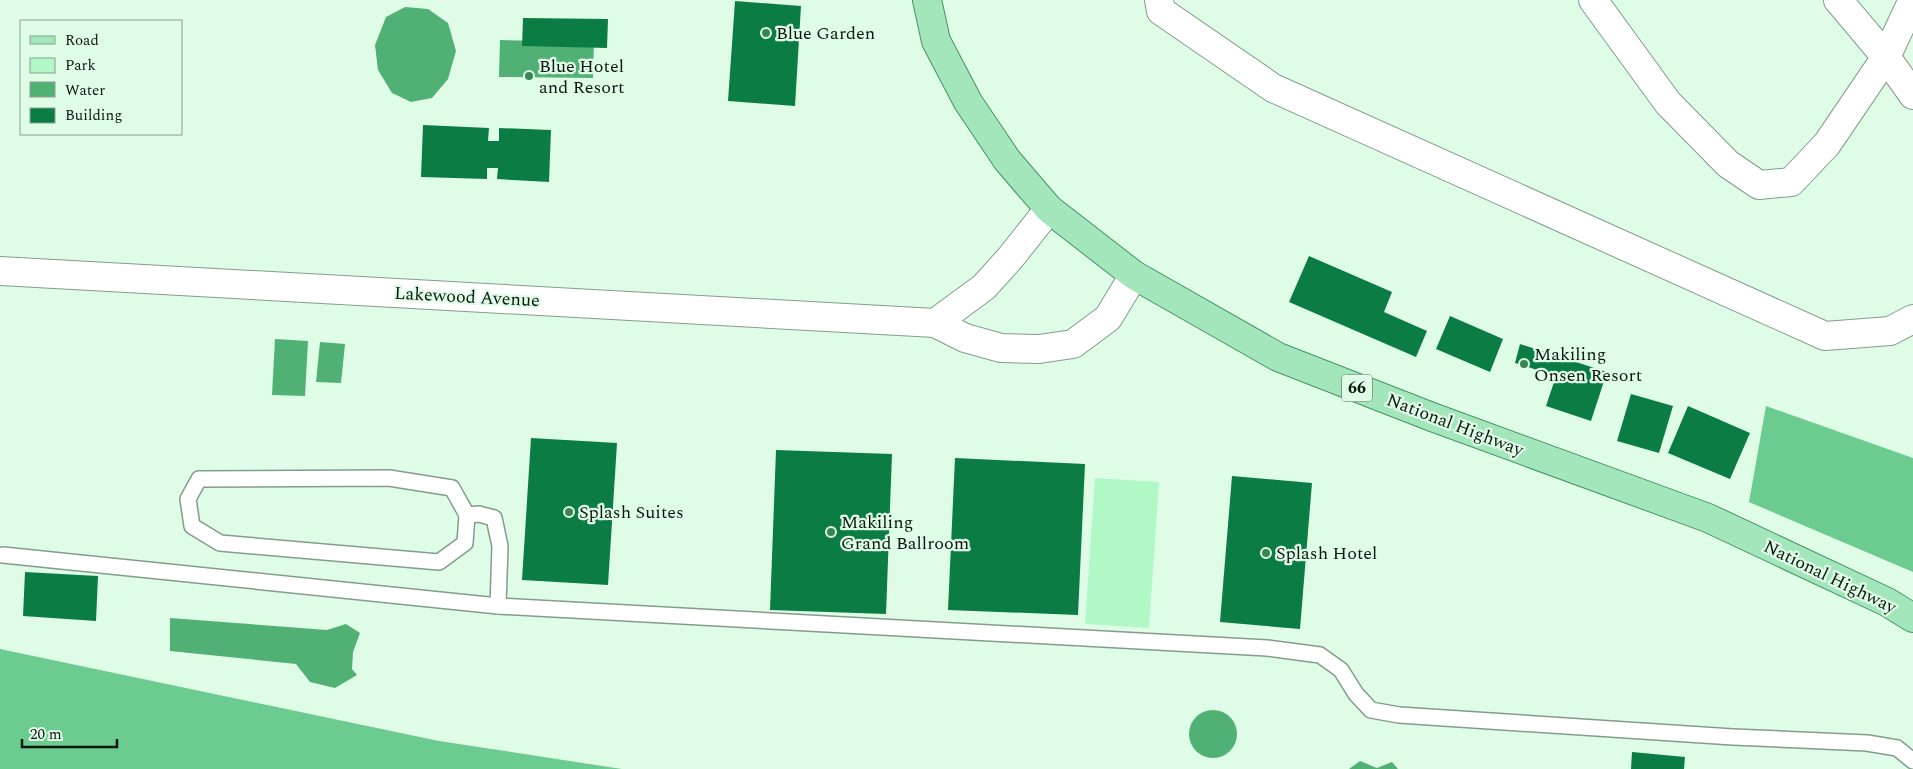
<svg xmlns="http://www.w3.org/2000/svg" width="1913" height="769" font-family="Spectral,serif">
	<rect width="100%" height="100%" fill="#dffce7"/>
	<polygon fill="#b1f8c7" points="1095,478 1159,482 1149,628 1085,624"/>
	<g fill="#6ccb8e">
		<polygon points="1766,406 1913,458 1913,572 1749,502"/>
		<polygon points="0,649 439,741 622,769 0,769"/>
	</g>
	<g fill="#51b175">
		<polygon points="405,7 428,9 448,23 456,51 448,79 432,98 411,102 392,93 378,70 375,45 386,17"/>
		<polygon points="500,40 594,42 593,78 499,77"/>
		<polygon points="275,339 308,341 305,396 272,395"/>
		<polygon points="320,342 345,344 341,383 316,382"/>
		<polygon points="170,618 327,630 346,624 360,633 353,652 352,669 357,675 335,688 310,682 296,664 170,651"/>
		<circle cx="1213" cy="734" r="24"/>
		<polygon points="1360,761 1377,768 1392,762 1398,769 1349,769"/>
	</g>
	<g fill="#0b7d44">
		<polygon points="735,1 801,6 795,106 728,101"/>
		<polygon points="523,18 608,19 607,48 522,46"/>
		<polygon points="423,125 489,128 488,141 499,141 499,128 551,130 549,182 497,179 498,168 487,168 487,179 421,177"/>
		<polygon points="1309,256 1392,292 1384,312 1427,331 1416,357 1289,302"/>
		<polygon points="1450,316 1503,339 1490,372 1436,349"/>
		<polygon points="1520,344 1607,372 1591,421 1546,406 1556,376 1515,363"/>
		<polygon points="1631,394 1673,406 1659,453 1617,441"/>
		<polygon points="1688,406 1750,433 1730,479 1668,453"/>
		<polygon points="531,438 617,443 608,585 522,580"/>
		<polygon points="776,450 892,454 886,614 770,610"/>
		<polygon points="955,458 1085,464 1078,615 948,610"/>
		<polygon points="1232,476 1312,483 1300,629 1220,622"/>
		<polygon points="25,572 98,576 96,621 23,616"/>
		<polygon points="1632,752 1685,757 1684,769 1631,769"/>
	</g>
	<g fill="none" stroke-linecap="round" stroke-linejoin="round">
		<defs>
			<g id="lane">
				<polygon points="389,478 452,488 467,515 465,543 439,562 220,543 192,526 188,499 199,479"/>
				<polyline points="467,515 479,514 494,518 500,546 498,606"/>
				<polyline points="3,555 498,606 1267,648 1320,655 1341,670 1356,694 1371,710 1399,715 1733,737 1867,743 1897,748 1913,761"/>
			</g>
			<g id="street">
				<polyline points="1159,0 1161,11 1273,88 1825,336 1890,331 1913,319"/>
				<polyline points="1593,0 1668,103 1728,164 1759,185 1791,182 1827,144 1886,57 1910,6 1913,4"/>
				<polyline points="1838,0 1886,57 1913,95"/>
				<polyline points="0,271 935,323 965,338 1001,348 1039,349 1073,344 1108,318 1134,275"/>
				<polyline points="935,323 984,287 1011,257 1049,209"/>
			</g>
			<polyline id="primary" points="927,0 936,41 968,102 1007,160 1049,209 1134,275 1278,357 1432,417 1708,518 1887,602 1913,618"/>
		</defs>
		<use href="#lane" stroke="#839d8a" stroke-width="18"/>
		<use href="#street" stroke="#839d8a" stroke-width="30"/>
		<use href="#primary" stroke="#479263" stroke-width="30"/>
		<use href="#lane" stroke="#fff" stroke-width="15"/>
		<use href="#street" stroke="#fff" stroke-width="28"/>
		<use href="#primary" stroke="#a3e6bc" stroke-width="28"/>
	</g>
	<g fill="#388656" stroke="#dffce7" stroke-width="2">
		<circle cx="766" cy="33" r="5"/>
		<circle cx="529" cy="76" r="5"/>
		<circle cx="1524" cy="364" r="5"/>
		<circle cx="569" cy="512" r="5"/>
		<circle cx="831" cy="532" r="5"/>
		<circle cx="1266" cy="553" r="5"/>
	</g>
	<g text-anchor="middle" dominant-baseline="central" stroke-width="4.5" stroke-linejoin="round" paint-order="stroke">
		<rect fill="#dffce7" stroke="#4c5c50" stroke-width="1" x="1342" y="374.5" width="30" height="27" rx="4"/>
		<g font-size="16" font-weight="bold" fill="#0d1710">
			<text x="1357" y="388">66</text>
		</g>
		<g font-size="18" fill="#0d1710" stroke="#dffce7" text-anchor="start">
			<text x="776" y="33">Blue Garden</text>
			<text x="539" y="66">Blue Hotel<tspan x="539" dy="21">and Resort</tspan></text>
			<text x="1534" y="354">Makiling<tspan x="1534" dy="21">Onsen Resort</tspan></text>
			<text x="579" y="512">Splash Suites</text>
			<text x="841" y="522">Makiling<tspan x="841" dy="21">Grand Ballroom</tspan></text>
			<text x="1276" y="553">Splash Hotel</text>
		</g>
		<g font-size="18" fill="#0d1710" stroke="#dffce7">
			<text transform="translate(467 297) rotate(3)">Lakewood Avenue</text>
			<text transform="translate(1455 425) rotate(21)">National Highway</text>
			<text transform="translate(1830 577) rotate(26)">National Highway</text>
		</g>
	</g>
	<rect x="20" y="20" width="162" height="115" fill="#dffce7" stroke="#8ba091"/>
	<rect x="30" y="36" width="25" height="8" fill="#a3e6bc" stroke="#8ba091"/>
	<text x="65" y="45" font-size="15" fill="#0d1710">Road</text>
	<rect x="30" y="58" width="25" height="15" fill="#b1f8c7" stroke="#8ba091"/>
	<text x="65" y="70" font-size="15" fill="#0d1710">Park</text>
	<rect x="30" y="82" width="25" height="15" fill="#51b175" stroke="#8ba091"/>
	<text x="65" y="95" font-size="15" fill="#0d1710">Water</text>
	<rect x="30" y="108" width="25" height="15" fill="#0b7d44" stroke="#8ba091"/>
	<text x="65" y="120" font-size="15" fill="#0d1710">Building</text>
	<path d="M22 739v8h95v-8" fill="none" stroke="#0d1710" stroke-width="2.5"/>
	<text x="30" y="739" font-size="15" fill="#0d1710" stroke="#dffce7" stroke-width="4" paint-order="stroke">20 m</text>
</svg>
